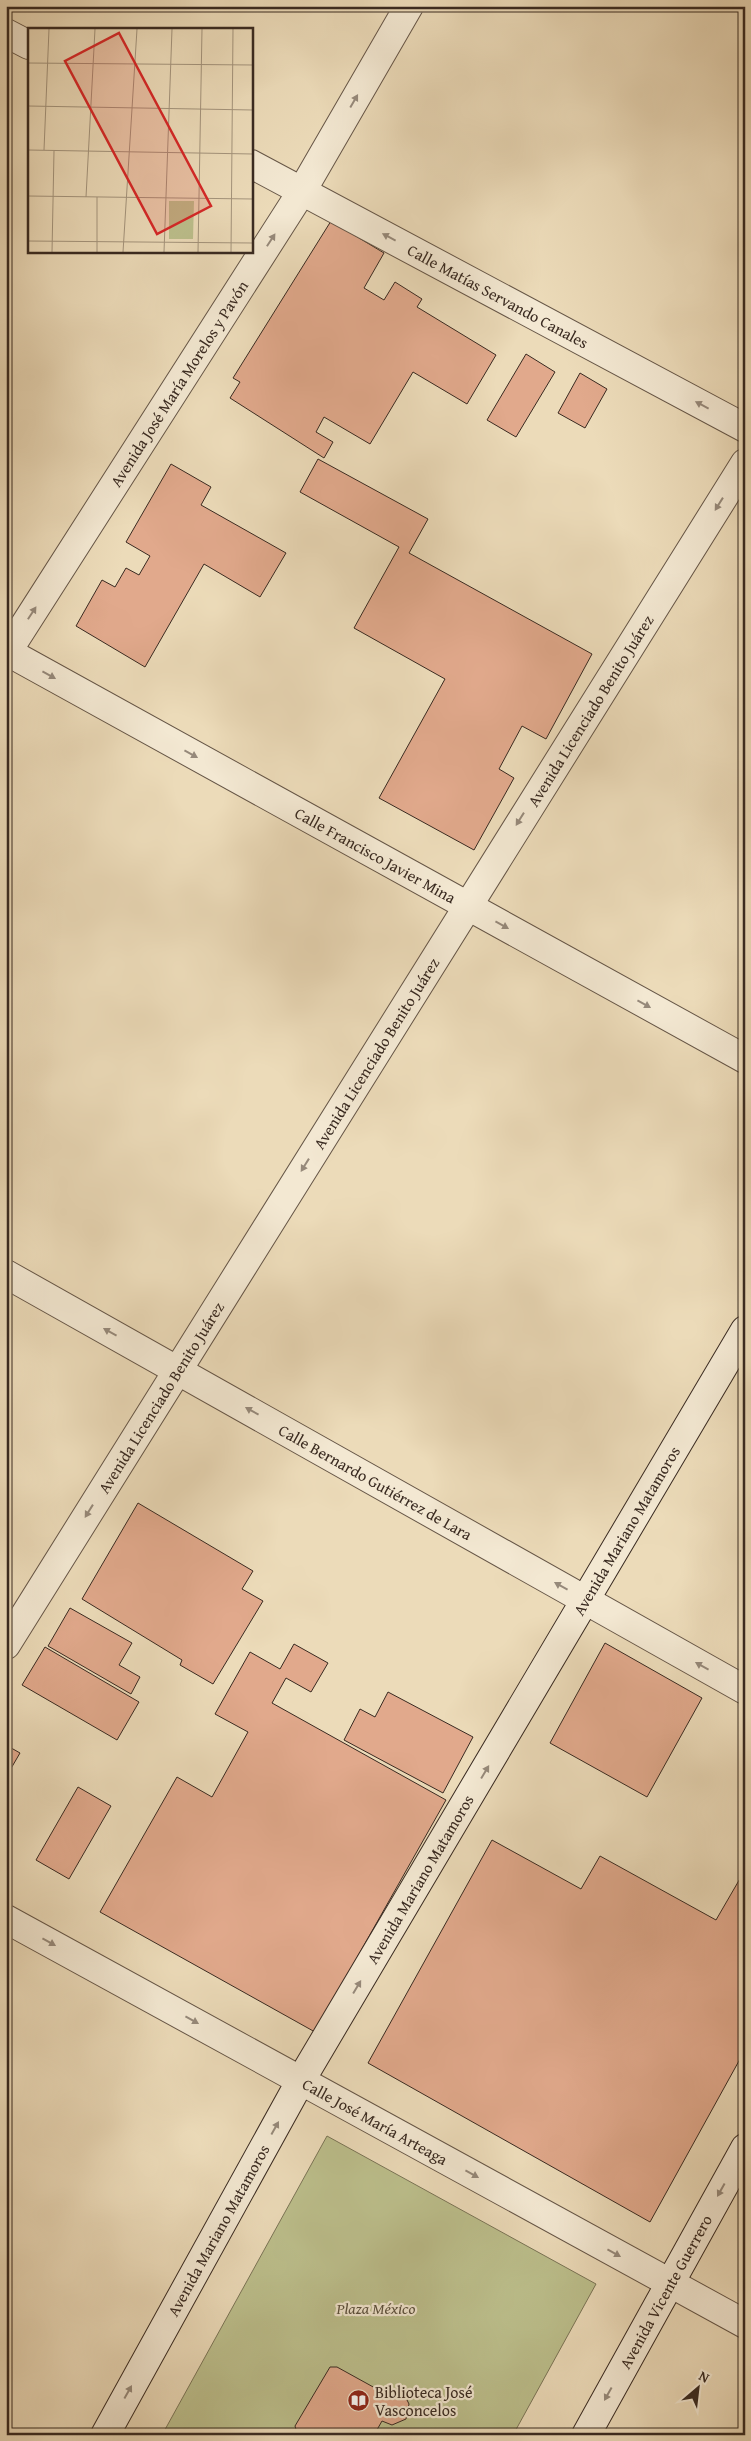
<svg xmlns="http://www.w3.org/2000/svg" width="751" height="2441" font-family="'Gentium Book Plus',serif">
	<rect width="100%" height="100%" fill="#ecdbb9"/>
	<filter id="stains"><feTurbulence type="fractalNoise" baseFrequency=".004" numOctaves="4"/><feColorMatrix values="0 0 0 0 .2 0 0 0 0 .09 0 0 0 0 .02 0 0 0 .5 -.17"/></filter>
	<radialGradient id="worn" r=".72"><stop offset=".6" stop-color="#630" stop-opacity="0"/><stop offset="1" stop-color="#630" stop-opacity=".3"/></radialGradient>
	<polygon fill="#bcbf8c" stroke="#7a7456" points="327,2136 596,2284 513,2435 162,2435"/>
	<g fill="#e1a98c" stroke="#392a21">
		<polygon points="331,221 384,253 364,288 384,300 395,282 422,299 417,307 496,355 467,404 413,372 370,444 324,417 316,432 333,442 324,458 230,398 240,382 233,378"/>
		<polygon points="526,354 555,372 516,437 487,420"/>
		<polygon points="580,373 607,389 585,428 558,413"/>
		<polygon points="318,459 428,519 409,553 592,654 546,739 522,726 499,769 514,778 474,850 379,798 445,679 354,628 399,547 300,492"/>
		<polygon points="171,464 211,487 201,505 286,553 260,597 204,564 145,667 76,626 102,580 115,587 126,568 139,575 150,556 126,542"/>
		<polygon points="138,1503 253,1571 242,1589 263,1601 213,1684 180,1665 182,1660 82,1599"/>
		<polygon points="70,1608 132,1643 119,1665 140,1677 131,1694 48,1646"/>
		<polygon points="605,1643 702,1698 647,1797 550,1743"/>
		<polygon points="294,1644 328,1663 311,1692 286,1678 272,1703 446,1800 315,2032 100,1912 177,1777 212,1797 248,1732 215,1714 250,1652 280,1669"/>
		<polygon points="45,1647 139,1702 117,1740 22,1685"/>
		<polygon points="388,1692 473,1737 443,1793 344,1740 360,1709 375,1717"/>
		<polygon points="6,1745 20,1753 6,1777"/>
		<polygon points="78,1787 111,1806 69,1879 36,1860"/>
		<polygon points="492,1840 581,1889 600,1856 716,1920 745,1870 745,2050 650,2222 368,2063"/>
		<polygon points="330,2367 337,2367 395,2399 399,2392 404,2394 409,2404 406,2419 392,2425 382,2421 374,2435 297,2433 295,2426"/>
	</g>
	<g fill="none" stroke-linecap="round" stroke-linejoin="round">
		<defs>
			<g id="minor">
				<polyline points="6,33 29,45"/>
				<path id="s1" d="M251 164 745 428"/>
				<path id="s2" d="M6 651 745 1059"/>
				<path id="s3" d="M6 654 302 191 409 6"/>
				<path id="s4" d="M6 1274 745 1690"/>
				<path id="s5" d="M6 1645 745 463"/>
				<path id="s6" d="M6 1919 745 2324"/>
			</g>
			<g id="secondary">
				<path id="s7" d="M105 2435 301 2080 745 1330"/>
				<path id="s8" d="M586 2435 745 2148"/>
			</g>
		</defs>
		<use href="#minor" stroke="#665647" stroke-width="30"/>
		<use href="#secondary" stroke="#392a21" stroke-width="30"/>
		<use href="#minor" stroke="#f3e8d2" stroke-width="28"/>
		<use href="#secondary" stroke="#f3e8d2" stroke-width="28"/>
	</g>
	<defs><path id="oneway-solid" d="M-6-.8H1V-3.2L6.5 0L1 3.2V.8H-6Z" transform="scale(1.25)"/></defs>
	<g fill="#96897a">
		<use href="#oneway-solid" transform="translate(354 101) rotate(-60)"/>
		<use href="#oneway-solid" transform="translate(389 237) rotate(-152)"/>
		<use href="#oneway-solid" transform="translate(271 240) rotate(-57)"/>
		<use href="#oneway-solid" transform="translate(702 405) rotate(-152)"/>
		<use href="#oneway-solid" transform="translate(719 504) rotate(122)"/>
		<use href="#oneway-solid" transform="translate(32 613) rotate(-57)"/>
		<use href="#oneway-solid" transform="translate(49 675) rotate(29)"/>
		<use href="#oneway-solid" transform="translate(191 754) rotate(29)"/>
		<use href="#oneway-solid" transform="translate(520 819) rotate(122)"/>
		<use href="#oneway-solid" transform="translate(502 925) rotate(29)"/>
		<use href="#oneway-solid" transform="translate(644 1004) rotate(29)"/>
		<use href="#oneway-solid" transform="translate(305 1165) rotate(122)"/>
		<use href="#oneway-solid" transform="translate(110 1332) rotate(-151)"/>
		<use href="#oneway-solid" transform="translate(252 1411) rotate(-151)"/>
		<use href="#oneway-solid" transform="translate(89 1511) rotate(122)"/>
		<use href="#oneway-solid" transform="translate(561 1586) rotate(-151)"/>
		<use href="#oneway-solid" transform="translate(702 1666) rotate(-151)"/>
		<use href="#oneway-solid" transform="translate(485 1772) rotate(-59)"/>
		<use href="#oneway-solid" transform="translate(49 1942) rotate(29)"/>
		<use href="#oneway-solid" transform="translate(357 1987) rotate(-59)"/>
		<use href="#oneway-solid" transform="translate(192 2020) rotate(29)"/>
		<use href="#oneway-solid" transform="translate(275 2128) rotate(-61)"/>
		<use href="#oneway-solid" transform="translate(472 2174) rotate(29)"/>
		<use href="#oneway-solid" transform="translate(721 2190) rotate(119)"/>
		<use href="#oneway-solid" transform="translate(614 2253) rotate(29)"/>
		<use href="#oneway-solid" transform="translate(128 2392) rotate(-61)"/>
		<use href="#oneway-solid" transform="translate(608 2394) rotate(119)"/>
	</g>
	<defs>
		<symbol id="library-disc" viewBox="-11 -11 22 22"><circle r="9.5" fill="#8f2418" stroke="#f3e8d2"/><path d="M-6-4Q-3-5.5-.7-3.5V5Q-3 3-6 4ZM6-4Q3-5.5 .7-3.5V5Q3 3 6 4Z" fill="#fff"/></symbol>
	</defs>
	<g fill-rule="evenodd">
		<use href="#library-disc" x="346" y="2388" width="25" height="25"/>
	</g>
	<g text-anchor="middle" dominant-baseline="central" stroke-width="4.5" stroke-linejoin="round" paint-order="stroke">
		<g font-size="16" fill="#392a21" stroke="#f3e8d2">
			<text stroke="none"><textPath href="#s1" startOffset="280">Calle Matías Servando Canales</textPath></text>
			<text stroke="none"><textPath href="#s3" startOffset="321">Avenida José María Morelos y Pavón</textPath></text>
			<text stroke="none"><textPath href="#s5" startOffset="1102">Avenida Licenciado Benito Juárez</textPath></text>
			<text stroke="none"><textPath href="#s2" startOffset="422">Calle Francisco Javier Mina</textPath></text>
			<text stroke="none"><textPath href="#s5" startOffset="698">Avenida Licenciado Benito Juárez</textPath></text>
			<text stroke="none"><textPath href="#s5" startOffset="292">Avenida Licenciado Benito Juárez</textPath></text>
			<text stroke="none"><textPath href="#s4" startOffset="424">Calle Bernardo Gutiérrez de Lara</textPath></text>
			<text stroke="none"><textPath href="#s7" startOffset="1044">Avenida Mariano Matamoros</textPath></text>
			<text stroke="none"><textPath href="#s7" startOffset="639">Avenida Mariano Matamoros</textPath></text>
			<text stroke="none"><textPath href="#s6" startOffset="421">Calle José María Arteaga</textPath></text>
			<text stroke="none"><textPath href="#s7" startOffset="234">Avenida Mariano Matamoros</textPath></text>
			<text stroke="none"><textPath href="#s8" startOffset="164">Avenida Vicente Guerrero</textPath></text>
		</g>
		<g font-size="16" font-style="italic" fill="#5a4f3c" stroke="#f3e8d2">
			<text x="376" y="2308">Plaza México</text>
		</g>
		<g font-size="16" fill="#392a21" stroke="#f3e8d2" text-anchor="start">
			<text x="375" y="2392">Biblioteca José<tspan x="375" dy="18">Vasconcelos</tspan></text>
		</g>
	</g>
	<g transform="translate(28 28)">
		<rect width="225" height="225" fill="#ecdbb9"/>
		<path d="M141 173H166L165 211H141Z" fill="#bcbf8c"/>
		<path fill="none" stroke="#a4947c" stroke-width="1" d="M0 35 225 37M0 78 225 82M0 122 225 126M16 122 21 1M0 168 225 171M58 169 67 1M0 213 225 215M24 224 26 123M69 224V169M95 224 109 1M136 224 144 1M170 224 174 1M203 224 205 1"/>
		<path fill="#d62828" fill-opacity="0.15" stroke="#d62828" stroke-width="2.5" d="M91 5 183 178 129 206 37 33Z"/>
		<rect width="225" height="225" fill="none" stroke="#392a21" stroke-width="2.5"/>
	</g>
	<rect width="751" height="2441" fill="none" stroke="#ecdbb9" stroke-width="25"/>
	<rect x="8" y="8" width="736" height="2426" fill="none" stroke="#392a21" stroke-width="2.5"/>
	<rect x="12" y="12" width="726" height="2416" fill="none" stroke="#392a21"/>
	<g transform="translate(698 2388) rotate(28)" stroke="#f3e8d2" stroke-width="4" paint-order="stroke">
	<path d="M0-4L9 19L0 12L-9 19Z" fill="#392a21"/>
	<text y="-8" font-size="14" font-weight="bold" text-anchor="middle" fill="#392a21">N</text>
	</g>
	<rect width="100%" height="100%" filter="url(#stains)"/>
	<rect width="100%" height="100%" fill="url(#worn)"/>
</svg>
